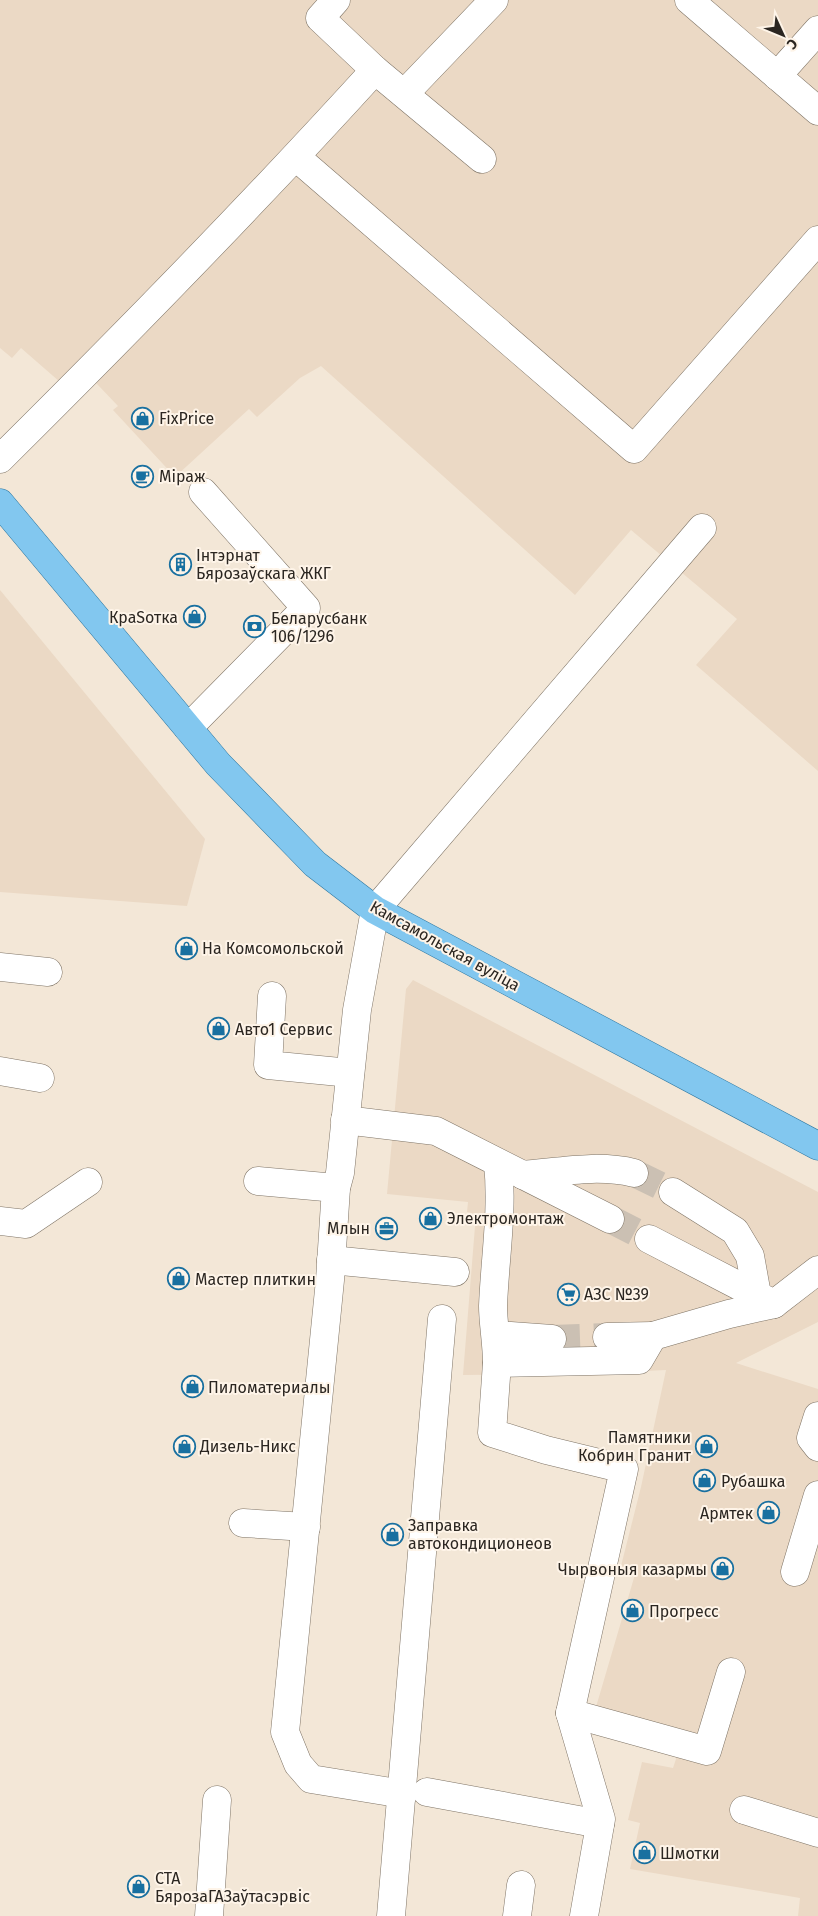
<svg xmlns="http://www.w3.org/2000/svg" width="818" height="1916" font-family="'Fira Sans',sans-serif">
	<rect width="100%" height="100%" fill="#f3e7d7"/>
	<g fill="#ebd9c5">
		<polygon points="0,0 818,0 818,771 696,665 737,619 631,530 575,595 321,366 300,378 257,417 249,409 175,477 113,410 118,406 77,363 60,382 21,348 12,358 0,348"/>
		<polygon points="0,590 205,839 187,906 0,892"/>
		<polygon points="413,980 818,1192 818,1322 736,1363 818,1389 818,1916 798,1916 800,1898 630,1869 640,1823 628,1820 642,1762 673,1768 678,1753 596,1707 636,1571 621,1566 641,1487 666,1370 580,1374 463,1375 476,1214 467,1212 468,1202 387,1194 406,989"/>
	</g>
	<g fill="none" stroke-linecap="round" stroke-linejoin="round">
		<g stroke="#cbc0b3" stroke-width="28" stroke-dasharray="28 14" stroke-linecap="butt">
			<polyline points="634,1173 673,1192"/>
			<polyline points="610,1219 649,1239"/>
			<polyline points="552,1339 607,1337"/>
		</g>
		<defs>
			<g id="minor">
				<polyline points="336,0 320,18 375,70 482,159"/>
				<polyline points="689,0 818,111"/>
				<polyline points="777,76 818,30"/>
				<polyline points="405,93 494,0"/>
				<polyline points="296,157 634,449 818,240"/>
				<path d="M0 459C128 332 254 203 375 70"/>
				<polyline points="188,728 306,608 203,492"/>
				<polyline points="0,967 48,972"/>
				<polyline points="272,996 268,1065 350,1073"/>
				<polyline points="0,1071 40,1078"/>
				<polyline points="345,1120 436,1131 610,1219"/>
				<path d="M498 1163C503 1211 495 1257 493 1306 493 1323 497 1344 497 1363L639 1360 653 1336 729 1314 774 1304"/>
				<path d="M523 1175C560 1172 598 1164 634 1173"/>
				<polyline points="258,1181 336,1188"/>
				<polyline points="673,1192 735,1231 750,1256 757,1295"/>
				<polyline points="0,1221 26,1224 88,1182"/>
				<polyline points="649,1239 774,1304 818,1270"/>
				<polyline points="331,1260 455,1272"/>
				<polyline points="497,1335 552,1339"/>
				<polyline points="607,1337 653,1336"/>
				<polyline points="497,1363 492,1433 546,1450 624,1469 570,1713 601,1819 584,1916"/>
				<polyline points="818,1416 811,1438 818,1447"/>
				<polyline points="243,1523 306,1527"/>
				<polyline points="795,1572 818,1495"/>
				<polyline points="570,1713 707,1751 731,1672"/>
				<polyline points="427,1792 600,1824"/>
				<polyline points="403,1794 311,1779 298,1764 285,1732 330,1280 336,1188 340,1173 357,1010 375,910 702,528"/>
				<polyline points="744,1810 818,1833"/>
				<polyline points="209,1916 217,1800"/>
				<polyline points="391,1916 442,1319"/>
				<polyline points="517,1916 521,1885"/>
			</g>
			<polyline id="major" points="0,503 218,764 315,864 375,910 818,1146"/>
		</defs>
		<use href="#minor" stroke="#7f7466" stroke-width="29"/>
		<use href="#major" stroke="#2d77a0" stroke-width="29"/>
		<use href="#minor" stroke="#fff" stroke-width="28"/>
		<use href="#major" stroke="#82c7ef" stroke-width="28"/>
	</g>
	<defs>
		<symbol id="shop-ring" viewBox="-11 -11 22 22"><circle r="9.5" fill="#fef4e8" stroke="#1970a0" stroke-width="1.5"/><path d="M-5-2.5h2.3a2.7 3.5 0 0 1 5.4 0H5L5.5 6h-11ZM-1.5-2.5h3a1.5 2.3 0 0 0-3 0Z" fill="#1970a0"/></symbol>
		<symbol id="cafe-ring" viewBox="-11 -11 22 22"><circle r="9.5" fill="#fef4e8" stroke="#1970a0" stroke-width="1.5"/><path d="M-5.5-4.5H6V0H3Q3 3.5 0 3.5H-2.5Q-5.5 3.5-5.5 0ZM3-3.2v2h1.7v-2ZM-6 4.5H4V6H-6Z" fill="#1970a0"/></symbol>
		<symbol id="building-ring" viewBox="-11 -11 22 22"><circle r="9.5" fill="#fef4e8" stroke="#1970a0" stroke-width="1.5"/><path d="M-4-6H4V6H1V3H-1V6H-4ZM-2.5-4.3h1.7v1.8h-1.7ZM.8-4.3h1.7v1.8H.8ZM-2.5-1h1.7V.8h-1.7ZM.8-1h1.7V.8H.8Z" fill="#1970a0"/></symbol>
		<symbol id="bank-ring" viewBox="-11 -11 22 22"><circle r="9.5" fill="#fef4e8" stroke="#1970a0" stroke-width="1.5"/><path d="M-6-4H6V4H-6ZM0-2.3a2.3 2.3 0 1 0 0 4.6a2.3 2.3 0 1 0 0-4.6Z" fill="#1970a0"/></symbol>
		<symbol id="office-ring" viewBox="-11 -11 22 22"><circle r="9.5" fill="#fef4e8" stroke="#1970a0" stroke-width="1.5"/><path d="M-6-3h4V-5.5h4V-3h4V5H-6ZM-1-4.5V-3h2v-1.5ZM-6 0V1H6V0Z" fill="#1970a0"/></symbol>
		<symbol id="supermarket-ring" viewBox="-11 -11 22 22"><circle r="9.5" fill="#fef4e8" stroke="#1970a0" stroke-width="1.5"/><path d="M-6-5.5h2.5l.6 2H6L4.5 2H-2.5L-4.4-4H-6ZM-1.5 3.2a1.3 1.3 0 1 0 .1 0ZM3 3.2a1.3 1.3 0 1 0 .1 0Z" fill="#1970a0"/></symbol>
	</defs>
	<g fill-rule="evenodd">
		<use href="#shop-ring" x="130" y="406" width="25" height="25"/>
		<use href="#cafe-ring" x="130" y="464" width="25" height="25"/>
		<use href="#building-ring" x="168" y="552" width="25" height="25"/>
		<use href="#shop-ring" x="182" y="604" width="25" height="25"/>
		<use href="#bank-ring" x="242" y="614" width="25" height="25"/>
		<use href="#shop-ring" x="174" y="936" width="25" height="25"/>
		<use href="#shop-ring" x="206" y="1016" width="25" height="25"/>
		<use href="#shop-ring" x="418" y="1206" width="25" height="25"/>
		<use href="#office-ring" x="374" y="1216" width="25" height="25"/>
		<use href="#shop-ring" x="166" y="1266" width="25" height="25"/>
		<use href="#supermarket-ring" x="556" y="1282" width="25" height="25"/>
		<use href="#shop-ring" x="180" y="1374" width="25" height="25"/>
		<use href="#shop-ring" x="172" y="1434" width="25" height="25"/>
		<use href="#shop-ring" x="694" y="1434" width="25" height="25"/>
		<use href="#shop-ring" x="692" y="1468" width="25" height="25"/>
		<use href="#shop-ring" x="756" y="1500" width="25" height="25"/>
		<use href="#shop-ring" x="380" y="1522" width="25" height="25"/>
		<use href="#shop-ring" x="710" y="1556" width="25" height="25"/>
		<use href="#shop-ring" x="620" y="1598" width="25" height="25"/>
		<use href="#shop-ring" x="632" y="1840" width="25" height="25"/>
		<use href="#shop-ring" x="126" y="1874" width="25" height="25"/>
	</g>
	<g text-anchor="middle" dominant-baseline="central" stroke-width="4" stroke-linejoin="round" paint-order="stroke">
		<g font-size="16" fill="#2b2621" stroke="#fef4e8" text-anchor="start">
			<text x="159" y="418">FixPrice</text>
			<text x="159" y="476">Міраж</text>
			<text x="196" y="555">Інтэрнат<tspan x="196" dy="18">Бярозаўскага ЖКГ</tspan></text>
			<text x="178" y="617" text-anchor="end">КраSотка</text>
			<text x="271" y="618">Беларусбанк<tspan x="271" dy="18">106/1296</tspan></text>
			<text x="202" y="948">На Комсомольской</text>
			<text x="235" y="1029">Авто1 Сервис</text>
			<text x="447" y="1218">Электромонтаж</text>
			<text x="370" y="1228" text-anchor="end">Млын</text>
			<text x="195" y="1279">Мастер плиткин</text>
			<text x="584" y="1294">АЗС №39</text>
			<text x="208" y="1387">Пиломатериалы</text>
			<text x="691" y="1437" text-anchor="end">Памятники<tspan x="691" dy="18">Кобрин Гранит</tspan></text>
			<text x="200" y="1446">Дизель-Никс</text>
			<text x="721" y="1481">Рубашка</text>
			<text x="753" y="1513" text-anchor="end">Армтек</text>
			<text x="408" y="1525">Заправка<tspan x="408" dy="18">автокондиционеов</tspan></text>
			<text x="707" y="1569" text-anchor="end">Чырвоныя казармы</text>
			<text x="649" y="1611">Прогресс</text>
			<text x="660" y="1853">Шмотки</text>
			<text x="155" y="1878">СТА<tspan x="155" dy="18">БярозаГАЗаўтасэрвіс</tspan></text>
		</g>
		<g font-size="16" fill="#2b2621" stroke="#fef4e8">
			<text transform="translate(445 946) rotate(29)">Камсамольская вуліца</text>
		</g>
	</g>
	<g transform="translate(783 35) rotate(134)" stroke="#fef4e8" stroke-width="4" paint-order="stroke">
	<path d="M0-4L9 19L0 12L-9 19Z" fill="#2b2621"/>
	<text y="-8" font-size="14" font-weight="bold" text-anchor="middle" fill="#2b2621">С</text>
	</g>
</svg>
